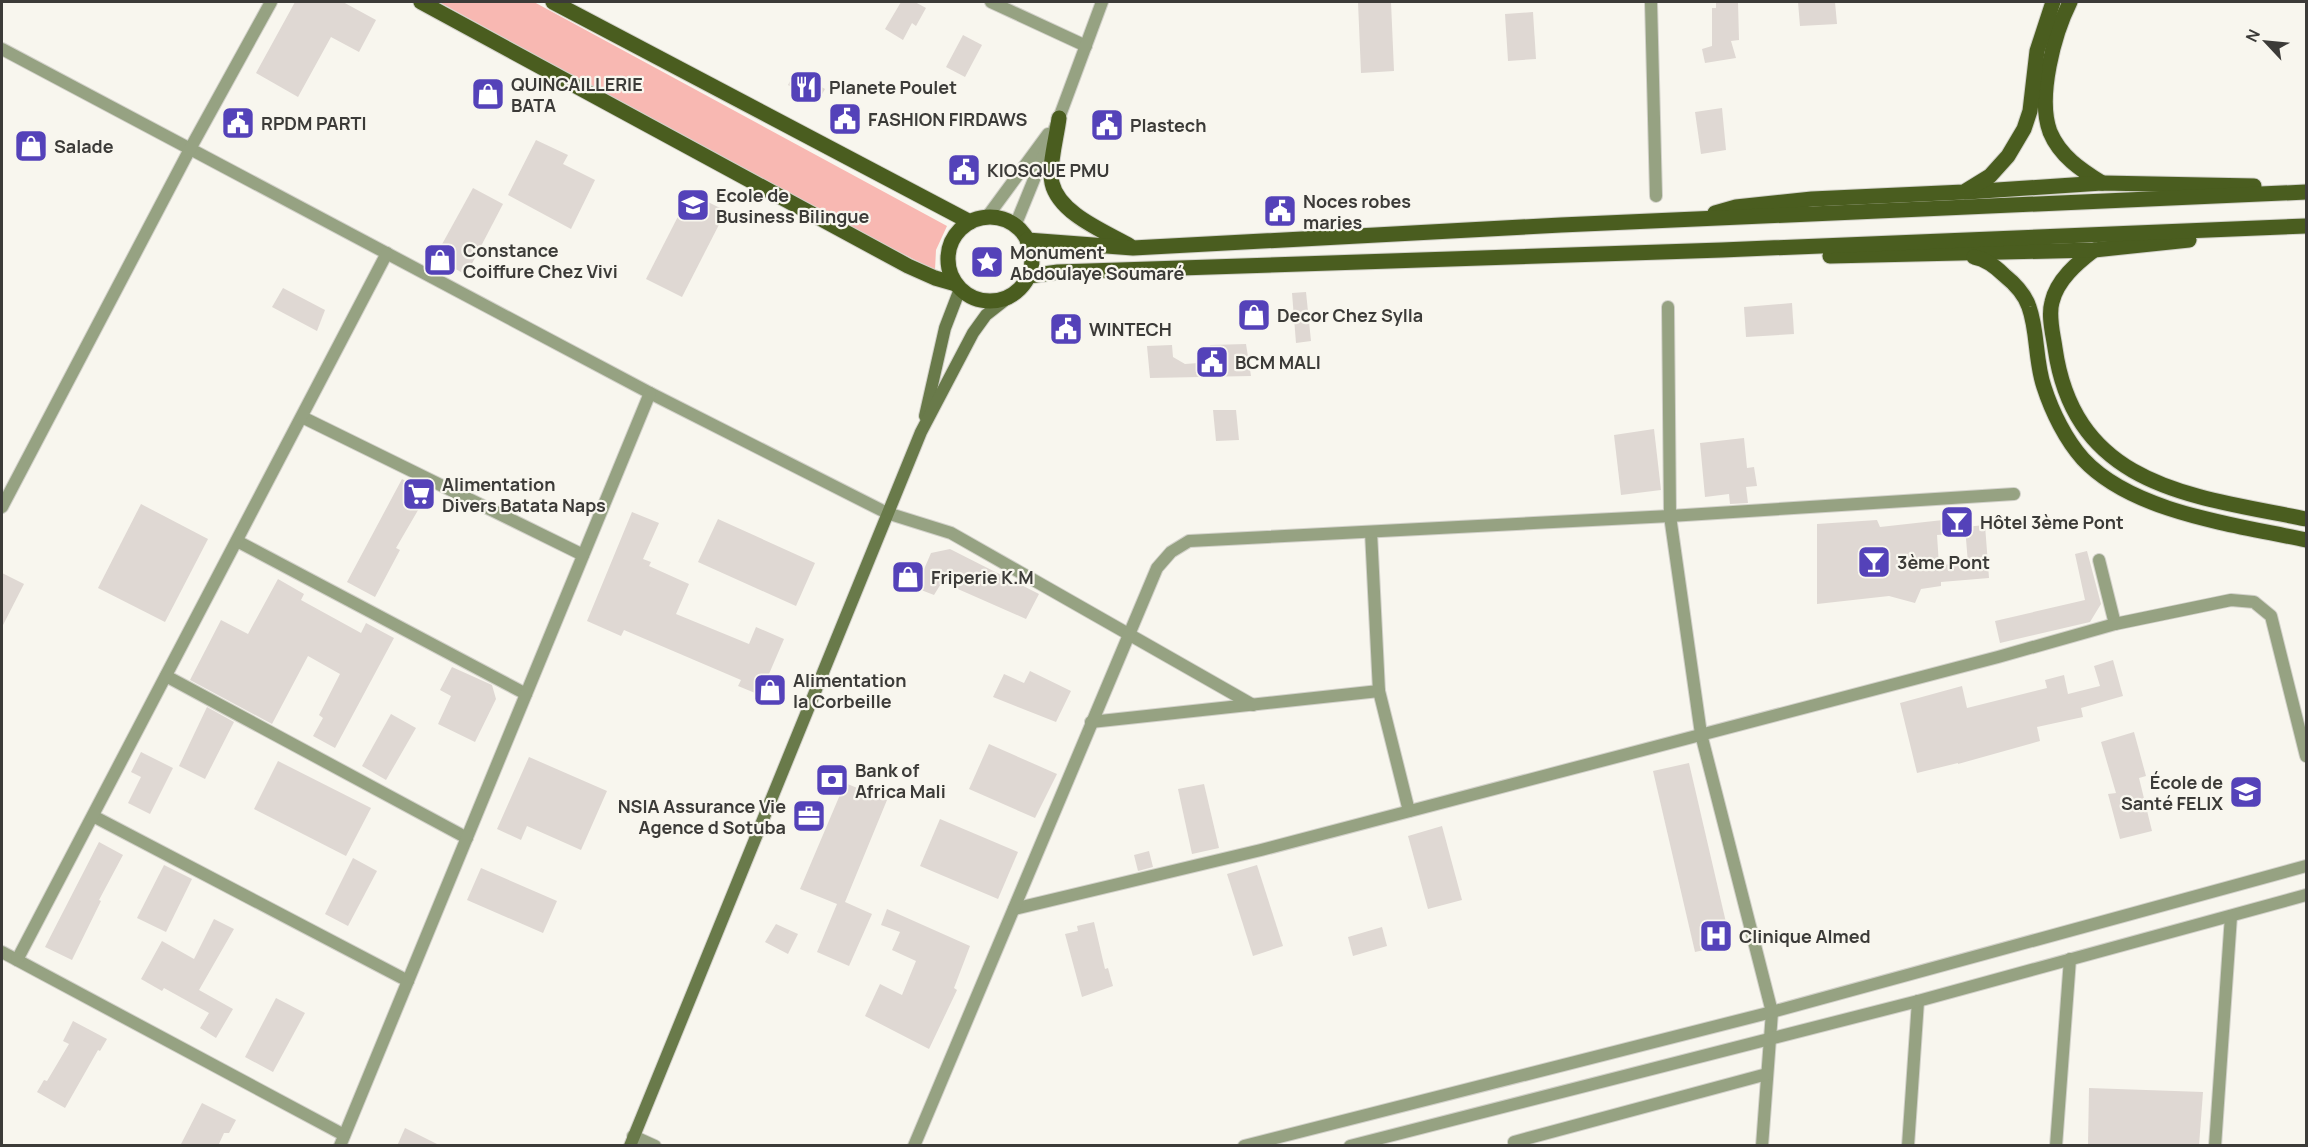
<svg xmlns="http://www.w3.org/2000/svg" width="2308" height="1147" font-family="Manrope,sans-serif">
	<rect width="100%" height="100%" fill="#f8f6ee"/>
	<polygon fill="#f8b8b2" points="439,2 534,2 947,226 936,250 935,270 832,218"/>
	<g fill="#dfd8d3">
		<polygon points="295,2 343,2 376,20 359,52 331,37 298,97 256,73"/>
		<polygon points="901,2 915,2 926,8 916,26 912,23 903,40 885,29"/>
		<polygon points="1358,2 1391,2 1394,71 1361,73"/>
		<polygon points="1716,2 1738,2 1739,40 1731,41 1736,58 1705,63 1702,49 1712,46 1712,8 1716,8"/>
		<polygon points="1798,2 1835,2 1837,24 1800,26"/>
		<polygon points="1533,12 1536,59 1508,61 1505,14"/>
		<polygon points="963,35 982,45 965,77 946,67"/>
		<polygon points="795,72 825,89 818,101 788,85"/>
		<polygon points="1722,108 1726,150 1701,154 1695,112"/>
		<polygon points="536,140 568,155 563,164 595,180 571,229 508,195"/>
		<polygon points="473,188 503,204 466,275 435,257"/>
		<polygon points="690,193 726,211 682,297 646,279"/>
		<polygon points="283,288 325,310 317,331 272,307"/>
		<polygon points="1306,292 1311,341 1296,343 1292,293"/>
		<polygon points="1792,303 1794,334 1746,337 1744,307"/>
		<polygon points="1246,344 1251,376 1150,378 1147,346 1172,345 1173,357 1185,364 1212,362 1210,345"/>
		<polygon points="1213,410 1236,410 1239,440 1216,441"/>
		<polygon points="1654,429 1661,490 1621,495 1614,435"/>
		<polygon points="1744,438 1747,468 1754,467 1757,486 1746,487 1748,503 1730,504 1729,494 1705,497 1700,443"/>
		<polygon points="402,479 428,493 396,548 400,550 375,597 347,582"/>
		<polygon points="141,504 208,539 165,622 98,588"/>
		<polygon points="632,512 659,523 643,559 651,562 649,566 689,584 676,614 749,644 756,627 784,639 760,695 738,686 741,680 624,630 621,636 587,621"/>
		<polygon points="1961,518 1963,533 1937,535 1939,565 1968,563 1965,527 1985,525 1989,578 1941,582 1941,586 1921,589 1915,603 1889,596 1817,604 1817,524 1877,520 1880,527"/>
		<polygon points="718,519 815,563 796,606 698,562"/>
		<polygon points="950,549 1039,594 1026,619 942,582 934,595 916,588 931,553"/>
		<polygon points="2087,551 2101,604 2090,622 2000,643 1995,621 2085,600 2075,554"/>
		<polygon points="2,573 24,584 2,627"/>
		<polygon points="278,579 304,594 301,600 361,633 366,623 394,638 335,748 313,736 323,718 319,715 340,674 308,656 272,724 190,680 221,620 248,634"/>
		<polygon points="2113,660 2123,696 2081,708 2083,717 2037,727 2040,741 1958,764 1958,763 1917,773 1900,703 1962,686 1967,708 2047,688 2045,680 2064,675 2068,694 2100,686 2094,666"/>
		<polygon points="452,667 492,685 496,699 475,742 438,724 451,696 440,690"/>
		<polygon points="1030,671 1071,691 1056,722 993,697 1004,674 1024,683"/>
		<polygon points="207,707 234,722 205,779 179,766"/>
		<polygon points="391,714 416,728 386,780 362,766"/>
		<polygon points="2134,732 2146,776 2139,778 2152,831 2120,839 2108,794 2116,793 2101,742"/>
		<polygon points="989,744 1057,774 1035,818 969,789"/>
		<polygon points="141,752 173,768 150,814 128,803 141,777 131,772"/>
		<polygon points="529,757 607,791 581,850 527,826 521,840 497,829"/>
		<polygon points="278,761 371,808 346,856 254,809"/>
		<polygon points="1689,763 1731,944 1695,952 1653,771"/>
		<polygon points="845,783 887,800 845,902 872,914 849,966 817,952 837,904 800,889"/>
		<polygon points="1204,784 1219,848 1192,854 1178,789"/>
		<polygon points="940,819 1018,852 998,899 920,866"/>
		<polygon points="1442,826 1462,900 1428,909 1408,836"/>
		<polygon points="99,842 123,855 99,900 101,901 72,960 45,947"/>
		<polygon points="1149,851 1153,867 1138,871 1134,855"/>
		<polygon points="353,858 377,871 348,926 325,914"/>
		<polygon points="164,865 192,879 166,932 137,918"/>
		<polygon points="1257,865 1283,946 1253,956 1227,874"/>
		<polygon points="481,868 557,901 543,933 467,900"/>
		<polygon points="887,909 970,946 954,988 957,990 929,1049 865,1016 880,984 902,995 916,961 892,950 900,932 881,925"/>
		<polygon points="214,919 234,929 199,990 233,1009 216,1038 200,1028 209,1013 164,988 162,991 141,979 162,941 194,959"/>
		<polygon points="1094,922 1105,969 1108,968 1113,986 1082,997 1065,934 1078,931 1077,926"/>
		<polygon points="776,924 798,934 788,954 765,942"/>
		<polygon points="1382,927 1387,946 1353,956 1348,937"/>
		<polygon points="276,998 305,1013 273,1072 245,1057"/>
		<polygon points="73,1021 107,1039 100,1051 98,1050 65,1108 37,1092 44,1080 47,1081 69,1044 63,1041"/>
		<polygon points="2089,1088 2203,1092 2199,1146 2088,1145"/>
		<polygon points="202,1103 236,1120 229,1133 224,1133 218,1146 180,1146"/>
		<polygon points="405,1128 441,1146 397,1146"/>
	</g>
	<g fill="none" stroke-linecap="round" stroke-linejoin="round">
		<defs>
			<g id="minor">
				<polyline points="991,2 1086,46"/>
				<polyline points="1651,2 1656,196"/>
				<polyline points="2,49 650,393 887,513 951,533 1253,705"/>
				<polyline points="987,217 1048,134"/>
				<polyline points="1015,226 1059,118 1102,2"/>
				<polyline points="1668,307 1670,516 1701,734 1772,1012 1762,1146"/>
				<polyline points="302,417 583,555"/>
				<polyline points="2,507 190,149 271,2"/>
				<polyline points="1371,532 1379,691 1409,811"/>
				<polyline points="237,541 526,694"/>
				<polyline points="2099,560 2115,624"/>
				<polyline points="166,676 467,838"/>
				<polyline points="1091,722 1379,691"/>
				<polyline points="93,816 408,981"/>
				<polyline points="1014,909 1261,850 1998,657 2115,624 2231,600 2254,602 2271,616 2306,756"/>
				<polyline points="2,952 344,1135"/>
				<polyline points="17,960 387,253"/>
				<polyline points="1514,1142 1767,1074"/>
				<polyline points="340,1146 650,393"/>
				<polyline points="914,1146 1157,568 1171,552 1189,541 1670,516 2014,494"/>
				<polyline points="1908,1146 1918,1001"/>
				<polyline points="2056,1146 2070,959"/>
				<polyline points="2215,1146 2231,916"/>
			</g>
			<g id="tertiary">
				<polyline points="633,1136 655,1146"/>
				<polyline points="1244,1146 1772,1012 2306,866"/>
				<polyline points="1350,1146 1918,1001 2306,895"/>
			</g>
			<g id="secondary">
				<polyline points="925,416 945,328 960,289"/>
				<polyline points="630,1146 921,432 973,333 986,315 1009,297"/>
			</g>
			<g id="primary">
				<polyline points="421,2 908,266 935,278 956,284"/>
				<polyline points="553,2 970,222"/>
				<path d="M2070 2C2054 34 2037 97 2050 132 2060 156 2081 170 2102 183"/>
				<path d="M1059 118C1057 136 1048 167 1052 183 1059 214 1106 232 1130 246"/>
				<polyline points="1967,192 2102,183 2254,186"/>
				<polyline points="1715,213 1736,207 1812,199 1964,192 1990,176 2008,156 2024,129 2030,111 2037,51 2053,2"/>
				<circle cx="990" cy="259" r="42"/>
				<polyline points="1027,240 1133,248 1561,225 2306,192"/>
				<path d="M2094 250C2077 263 2057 280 2052 302 2048 316 2053 334 2055 348 2075 488 2193 496 2306 519"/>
				<polyline points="1830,256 2094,250 2189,240"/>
				<path d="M1974 257C1985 259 1996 267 2004 275 2014 283 2025 295 2029 307 2038 332 2035 361 2044 387 2052 412 2066 440 2083 459 2133 513 2237 525 2306 540"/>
				<polyline points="1029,276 1058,272 1722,250 2306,226"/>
			</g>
		</defs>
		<use href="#minor" stroke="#d2d1ca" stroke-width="14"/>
		<use href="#tertiary" stroke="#d2d1ca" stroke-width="14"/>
		<use href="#secondary" stroke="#d2d1ca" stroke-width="14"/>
		<use href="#primary" stroke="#d2d1ca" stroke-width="17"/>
		<use href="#minor" stroke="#96a282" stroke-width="12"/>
		<use href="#tertiary" stroke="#96a282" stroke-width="12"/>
		<use href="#secondary" stroke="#697a4a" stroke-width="12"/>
		<use href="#primary" stroke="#4a5d1f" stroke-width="15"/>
	</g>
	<defs>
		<symbol id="restaurant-square" viewBox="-11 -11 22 22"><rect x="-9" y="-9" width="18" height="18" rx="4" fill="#5442b9" stroke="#f8f6ee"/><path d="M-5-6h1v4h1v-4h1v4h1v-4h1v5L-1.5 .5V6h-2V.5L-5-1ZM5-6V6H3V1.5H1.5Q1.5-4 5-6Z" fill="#fff"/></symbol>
		<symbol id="shop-square" viewBox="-11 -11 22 22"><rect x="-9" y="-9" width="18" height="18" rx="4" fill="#5442b9" stroke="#f8f6ee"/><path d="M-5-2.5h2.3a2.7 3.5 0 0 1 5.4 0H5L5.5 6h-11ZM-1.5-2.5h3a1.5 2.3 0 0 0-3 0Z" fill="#fff"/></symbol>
		<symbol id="civic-square" viewBox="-11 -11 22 22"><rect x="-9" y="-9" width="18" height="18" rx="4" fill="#5442b9" stroke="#f8f6ee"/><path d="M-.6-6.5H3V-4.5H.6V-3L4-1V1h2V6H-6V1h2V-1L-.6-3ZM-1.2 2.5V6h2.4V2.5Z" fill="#fff"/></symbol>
		<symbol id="school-square" viewBox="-11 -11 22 22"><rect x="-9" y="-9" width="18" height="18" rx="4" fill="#5442b9" stroke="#f8f6ee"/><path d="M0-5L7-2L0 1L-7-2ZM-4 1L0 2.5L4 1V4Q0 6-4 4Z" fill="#fff"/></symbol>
		<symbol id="sight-square" viewBox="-11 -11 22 22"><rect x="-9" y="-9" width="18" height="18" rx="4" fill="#5442b9" stroke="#f8f6ee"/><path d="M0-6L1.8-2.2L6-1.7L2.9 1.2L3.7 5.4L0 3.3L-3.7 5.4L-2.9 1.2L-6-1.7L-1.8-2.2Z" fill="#fff"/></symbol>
		<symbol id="supermarket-square" viewBox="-11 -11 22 22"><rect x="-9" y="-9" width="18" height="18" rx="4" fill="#5442b9" stroke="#f8f6ee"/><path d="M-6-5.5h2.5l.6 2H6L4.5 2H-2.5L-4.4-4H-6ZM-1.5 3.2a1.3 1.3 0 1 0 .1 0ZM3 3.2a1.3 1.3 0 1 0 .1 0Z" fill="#fff"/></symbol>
		<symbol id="bar-square" viewBox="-11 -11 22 22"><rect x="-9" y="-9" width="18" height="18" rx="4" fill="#5442b9" stroke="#f8f6ee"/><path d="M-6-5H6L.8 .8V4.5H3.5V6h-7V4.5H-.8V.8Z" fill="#fff"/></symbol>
		<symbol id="bank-square" viewBox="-11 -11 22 22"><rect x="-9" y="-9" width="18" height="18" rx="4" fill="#5442b9" stroke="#f8f6ee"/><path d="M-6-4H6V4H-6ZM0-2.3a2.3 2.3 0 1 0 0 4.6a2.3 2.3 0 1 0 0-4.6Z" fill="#fff"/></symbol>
		<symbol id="office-square" viewBox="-11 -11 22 22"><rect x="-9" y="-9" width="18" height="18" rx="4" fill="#5442b9" stroke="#f8f6ee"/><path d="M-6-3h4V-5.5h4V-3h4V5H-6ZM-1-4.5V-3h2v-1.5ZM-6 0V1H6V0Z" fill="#fff"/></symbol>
		<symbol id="hospital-square" viewBox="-11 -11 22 22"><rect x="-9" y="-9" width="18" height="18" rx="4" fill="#5442b9" stroke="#f8f6ee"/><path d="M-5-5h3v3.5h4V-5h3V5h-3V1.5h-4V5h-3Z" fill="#fff"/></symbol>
	</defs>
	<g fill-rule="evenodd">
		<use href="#restaurant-square" x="787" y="68" width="38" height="38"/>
		<use href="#shop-square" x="469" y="75" width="38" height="38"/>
		<use href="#civic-square" x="826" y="100" width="38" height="38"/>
		<use href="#civic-square" x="219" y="104" width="38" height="38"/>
		<use href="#civic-square" x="1088" y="106" width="38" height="38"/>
		<use href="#shop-square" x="12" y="127" width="38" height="38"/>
		<use href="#civic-square" x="945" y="151" width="38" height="38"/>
		<use href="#school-square" x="674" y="186" width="38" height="38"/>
		<use href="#civic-square" x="1261" y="192" width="38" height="38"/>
		<use href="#shop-square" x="421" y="241" width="38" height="38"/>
		<use href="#sight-square" x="968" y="243" width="38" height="38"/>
		<use href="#shop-square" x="1235" y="296" width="38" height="38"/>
		<use href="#civic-square" x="1047" y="310" width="38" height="38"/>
		<use href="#civic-square" x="1193" y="343" width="38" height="38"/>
		<use href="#supermarket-square" x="400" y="475" width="38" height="38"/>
		<use href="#bar-square" x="1938" y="503" width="38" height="38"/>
		<use href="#bar-square" x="1855" y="543" width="38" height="38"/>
		<use href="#shop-square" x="889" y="558" width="38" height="38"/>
		<use href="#shop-square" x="751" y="671" width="38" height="38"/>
		<use href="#bank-square" x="813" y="761" width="38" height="38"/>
		<use href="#school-square" x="2227" y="773" width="38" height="38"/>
		<use href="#office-square" x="790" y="797" width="38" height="38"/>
		<use href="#hospital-square" x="1697" y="917" width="38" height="38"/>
	</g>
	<g text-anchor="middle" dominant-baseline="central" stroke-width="4.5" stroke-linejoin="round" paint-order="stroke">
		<g font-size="18" font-weight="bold" fill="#3c3b38" stroke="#f8f6ee" text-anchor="start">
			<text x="511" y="84">QUINCAILLERIE<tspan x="511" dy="21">BATA</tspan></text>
			<text x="829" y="87">Planete Poulet</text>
			<text x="868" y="119">FASHION FIRDAWS</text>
			<text x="261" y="123">RPDM PARTI</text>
			<text x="1130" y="125">Plastech</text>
			<text x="54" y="146">Salade</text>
			<text x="987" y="170">KIOSQUE PMU</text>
			<text x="716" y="195">Ecole de<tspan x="716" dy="21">Business Bilingue</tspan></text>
			<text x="1303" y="201">Noces robes<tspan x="1303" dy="21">maries</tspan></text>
			<text x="463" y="250">Constance<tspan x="463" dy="21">Coiffure Chez Vivi</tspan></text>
			<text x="1010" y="252">Monument<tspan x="1010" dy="21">Abdoulaye Soumaré</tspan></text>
			<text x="1277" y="315">Decor Chez Sylla</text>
			<text x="1089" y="329">WINTECH</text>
			<text x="1235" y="362">BCM MALI</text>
			<text x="442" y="484">Alimentation<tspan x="442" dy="21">Divers Batata Naps</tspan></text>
			<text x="1980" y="522">Hôtel 3ème Pont</text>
			<text x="1897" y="562">3ème Pont</text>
			<text x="931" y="577">Friperie K.M</text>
			<text x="793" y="680">Alimentation<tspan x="793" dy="21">la Corbeille</tspan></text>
			<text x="855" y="770">Bank of<tspan x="855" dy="21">Africa Mali</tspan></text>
			<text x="2223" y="782" text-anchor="end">École de<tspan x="2223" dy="21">Santé FELIX</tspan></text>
			<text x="786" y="806" text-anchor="end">NSIA Assurance Vie<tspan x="786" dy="21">Agence d Sotuba</tspan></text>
			<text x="1739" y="936">Clinique Almed</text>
		</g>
	</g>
	<rect width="2308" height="1147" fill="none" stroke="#3c3b38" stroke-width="6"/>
	<g transform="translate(2266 42) rotate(296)" stroke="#f8f6ee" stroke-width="4.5" paint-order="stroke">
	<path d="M0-4.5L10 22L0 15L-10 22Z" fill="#3c3b38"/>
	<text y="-9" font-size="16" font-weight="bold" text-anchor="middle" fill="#3c3b38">N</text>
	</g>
</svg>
